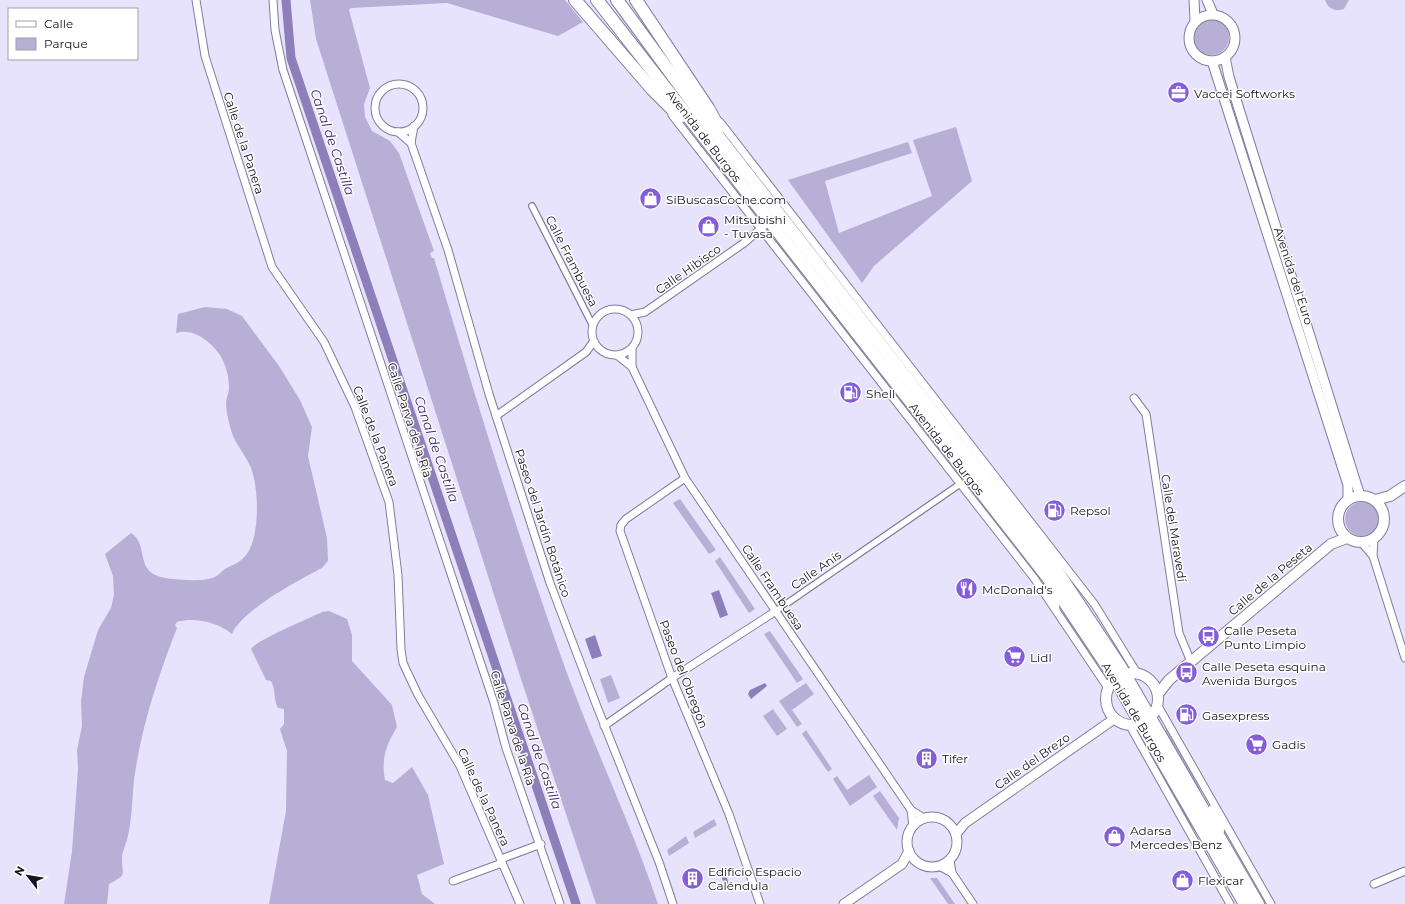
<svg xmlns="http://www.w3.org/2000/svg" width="1405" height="904" font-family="Montserrat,sans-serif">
	<rect width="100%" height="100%" fill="#e8e3fd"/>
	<g fill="#b7afd6">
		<path d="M310 0H565L583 22 558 36 447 3 351 8 349 10 370 88 364 104 365 117 372 131 390 141 399 153 434 251 430 253 432 258H434C473 390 513 521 559 651 589 737 629 818 658 904H596L520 676 316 39Z"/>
		<path d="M1325 0H1349L1344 9C1336 12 1328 9 1325 0Z"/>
		<circle cx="1211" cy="37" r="18"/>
		<polygon points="956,127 972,181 874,266 862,283 788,180 908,142 912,153 825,181 839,233 932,196 913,140"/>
		<path d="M205 307 227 309 242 316 279 366 300 400 312 427 308 456 327 538 328 561 322 568C299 580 242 610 232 634 217 622 195 617 177 622L175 625 177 628C158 676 141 728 134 780 132 800 132 821 127 840 125 846 122 853 122 858 122 876 128 874 109 884L107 904H64L72 851 78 769 77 750 82 726 81 701 84 677 98 630 111 608 114 595 113 576 105 554 131 533C148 543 136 569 158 576 168 580 202 582 212 578 217 577 221 572 225 569 233 565 241 562 247 554 260 535 259 489 251 468 246 456 238 447 233 436 230 427 226 413 226 403 226 398 229 393 229 388 229 369 221 350 204 339 195 333 187 330 176 333L178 314Z"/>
		<polygon points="680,499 716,550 709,554 673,503"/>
		<circle cx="1362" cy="519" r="17"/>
		<polygon points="720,557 755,609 749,613 715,561"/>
		<path d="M329 611 347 619 352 635V661L392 705 397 727C386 745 381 759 385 780L393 783 412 767 428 795 444 864 417 875 422 894 435 904H269L286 811 287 751 280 729 284 724V709L278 708C273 699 276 690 271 681L266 680 251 649C255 641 310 618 322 612Z"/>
		<polygon points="770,631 803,679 797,683 764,634"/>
		<polygon points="611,675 620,698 608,703 600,679"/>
		<polygon points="806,683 814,694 792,710 802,724 797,727 779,701"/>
		<polygon points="773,709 787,729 777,736 763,716"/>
		<path d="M1168 729C1174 740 1203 786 1201 796L1164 731Z"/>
		<polygon points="806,730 832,769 828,772 802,734"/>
		<polygon points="1146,741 1204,843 1187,821 1143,743"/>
		<polygon points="869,775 877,787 850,806 833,779 837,776 847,790"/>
		<polygon points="880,791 899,818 897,830 873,796"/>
		<polygon points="714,819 717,825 695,838 693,832"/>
		<polygon points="686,836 689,843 669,856 667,850"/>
		<polygon points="930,878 937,878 955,904 948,904"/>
	</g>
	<g fill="#8d7fb9">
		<polygon points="719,590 728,615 720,618 711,593"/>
		<polygon points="595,635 602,656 592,659 585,639"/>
		<polygon points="765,683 767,686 751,699 748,694 750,690"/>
		<polygon points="724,867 730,889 727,890 718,869"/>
	</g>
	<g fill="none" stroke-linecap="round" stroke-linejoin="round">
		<polyline stroke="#8d7fb9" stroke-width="9" points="286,0 291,58 576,904"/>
		<defs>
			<g id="pedestrian">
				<polyline points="532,206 593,326"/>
				<polyline points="776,611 960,484"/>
			</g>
			<g id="minor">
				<polyline points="196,0 205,56 272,267 324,342 355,407 389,502 398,575 401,649 403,663 418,695 460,766 520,904"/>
				<polyline points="273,0 275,30 283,70 494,703 506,748 560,904"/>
				<circle cx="399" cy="108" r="24"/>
				<polyline points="672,115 1034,578 1108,688"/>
				<polyline points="720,122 1095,605 1137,673"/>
				<polyline points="414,126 411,143 448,250 489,394 550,583 596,704 659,862 673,904"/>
				<polyline points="398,132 411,143"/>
				<circle cx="615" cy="332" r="23"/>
				<polyline points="631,315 645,312 744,243 772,219"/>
				<polyline points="632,349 632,367"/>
				<polyline points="618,356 632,367 685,478 911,810 924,818"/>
				<polyline points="1134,398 1146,414 1179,633 1191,662"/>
				<polyline points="496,416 586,352 594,341"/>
				<polyline points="685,478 626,519 621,525 620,531 672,678 729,814 760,904"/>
				<polyline points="1362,543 1373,556 1405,658"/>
				<polyline points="1373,556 1374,539"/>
				<polyline points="1047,586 1055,601 1056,609"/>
				<polyline points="1158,706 1271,904"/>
				<polyline points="604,726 672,678 776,611"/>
				<polyline points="1130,726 1230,904"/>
				<polyline points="1212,809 1221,829 1219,835"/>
				<polyline points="911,810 913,826"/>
				<polyline points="501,859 541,844"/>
				<polyline points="950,860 952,873 973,904"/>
				<polyline points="939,866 952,873"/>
				<polyline points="453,881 502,863"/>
				<polyline points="1374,884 1405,871"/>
			</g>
			<g id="tertiary">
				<polyline points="1194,0 1195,21"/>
				<polyline points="1207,0 1213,14"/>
				<circle cx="1212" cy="38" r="23"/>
				<polyline points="1225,57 1229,77 1360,496"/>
				<polyline points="1212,61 1348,485 1348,500"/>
				<circle cx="932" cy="842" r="25"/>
				<polyline points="956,834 965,823 1114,719"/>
				<polyline points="844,904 902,864 909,851"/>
			</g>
			<g id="secondary">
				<circle cx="1361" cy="519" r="23"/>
				<polyline points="1375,500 1390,496 1405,486"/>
				<circle cx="1132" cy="699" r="26"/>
				<polyline points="1158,694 1169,680 1331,544 1347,538"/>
			</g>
			<g id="trunk">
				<polyline points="575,0 652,89 680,117"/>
				<polyline points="597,0 1049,579 1111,672 1245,904"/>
				<polyline points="617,0 697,109 1055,568 1120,666 1258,904"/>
				<polyline points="636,0 708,108 719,128"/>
			</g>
		</defs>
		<use href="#pedestrian" stroke="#827c99" stroke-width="8"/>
		<use href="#minor" stroke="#827c99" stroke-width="9"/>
		<use href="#tertiary" stroke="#827c99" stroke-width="11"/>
		<use href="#secondary" stroke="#827c99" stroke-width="12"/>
		<use href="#trunk" stroke="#827c99" stroke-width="14"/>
		<use href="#pedestrian" stroke="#fff" stroke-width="5.5"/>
		<use href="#minor" stroke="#fff" stroke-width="7"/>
		<use href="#tertiary" stroke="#fff" stroke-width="9"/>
		<use href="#secondary" stroke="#fff" stroke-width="10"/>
		<use href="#trunk" stroke="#fff" stroke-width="12"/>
	</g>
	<defs>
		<symbol id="office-disc" viewBox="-11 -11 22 22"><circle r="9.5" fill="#845dd8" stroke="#fff"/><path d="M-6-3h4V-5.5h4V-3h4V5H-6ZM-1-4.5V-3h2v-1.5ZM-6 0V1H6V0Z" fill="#fff"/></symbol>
		<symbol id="shop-disc" viewBox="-11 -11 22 22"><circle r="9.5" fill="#845dd8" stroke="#fff"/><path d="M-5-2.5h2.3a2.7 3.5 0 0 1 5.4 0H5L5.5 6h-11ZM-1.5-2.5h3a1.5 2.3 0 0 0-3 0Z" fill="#fff"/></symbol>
		<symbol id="fuel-disc" viewBox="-11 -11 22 22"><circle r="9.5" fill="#845dd8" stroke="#fff"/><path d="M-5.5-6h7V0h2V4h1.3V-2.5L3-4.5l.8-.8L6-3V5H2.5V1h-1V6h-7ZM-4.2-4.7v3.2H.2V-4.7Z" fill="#fff"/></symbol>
		<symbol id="restaurant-disc" viewBox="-11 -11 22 22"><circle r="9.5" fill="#845dd8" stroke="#fff"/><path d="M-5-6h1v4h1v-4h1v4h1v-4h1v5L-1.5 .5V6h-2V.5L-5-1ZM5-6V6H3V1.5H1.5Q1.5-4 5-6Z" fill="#fff"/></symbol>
		<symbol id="bus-disc" viewBox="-11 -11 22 22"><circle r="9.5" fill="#845dd8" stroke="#fff"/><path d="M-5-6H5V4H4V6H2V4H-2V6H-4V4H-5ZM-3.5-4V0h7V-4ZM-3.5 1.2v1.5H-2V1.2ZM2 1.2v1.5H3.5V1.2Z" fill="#fff"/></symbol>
		<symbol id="supermarket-disc" viewBox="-11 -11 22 22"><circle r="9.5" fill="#845dd8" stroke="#fff"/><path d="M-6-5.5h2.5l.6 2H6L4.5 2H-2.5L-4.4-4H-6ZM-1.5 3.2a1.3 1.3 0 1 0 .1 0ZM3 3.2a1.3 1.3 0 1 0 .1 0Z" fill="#fff"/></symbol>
		<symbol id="building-disc" viewBox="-11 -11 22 22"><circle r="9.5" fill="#845dd8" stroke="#fff"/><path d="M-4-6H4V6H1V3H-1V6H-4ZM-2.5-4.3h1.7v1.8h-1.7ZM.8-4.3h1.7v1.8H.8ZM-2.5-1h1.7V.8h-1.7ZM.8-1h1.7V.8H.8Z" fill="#fff"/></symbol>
	</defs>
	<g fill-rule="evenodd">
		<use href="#office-disc" x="1166" y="80" width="25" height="25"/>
		<use href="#shop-disc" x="638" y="186" width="25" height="25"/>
		<use href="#shop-disc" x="696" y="214" width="25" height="25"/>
		<use href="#fuel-disc" x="838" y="380" width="25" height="25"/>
		<use href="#fuel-disc" x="1042" y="498" width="25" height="25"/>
		<use href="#restaurant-disc" x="954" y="576" width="25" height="25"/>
		<use href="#bus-disc" x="1196" y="624" width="25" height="25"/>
		<use href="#supermarket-disc" x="1002" y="644" width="25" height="25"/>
		<use href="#bus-disc" x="1174" y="660" width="25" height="25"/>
		<use href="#fuel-disc" x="1174" y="702" width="25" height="25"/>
		<use href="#supermarket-disc" x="1244" y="732" width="25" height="25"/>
		<use href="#building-disc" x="914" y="746" width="25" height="25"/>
		<use href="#shop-disc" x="1102" y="824" width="25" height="25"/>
		<use href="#building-disc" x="680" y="866" width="25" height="25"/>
		<use href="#shop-disc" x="1170" y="868" width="25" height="25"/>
	</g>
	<g text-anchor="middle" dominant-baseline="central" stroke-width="3" stroke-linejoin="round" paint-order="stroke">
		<g font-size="12" fill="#15131d" stroke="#fff" text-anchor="start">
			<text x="1194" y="93">Vaccei Softworks</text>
			<text x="666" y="199">SiBuscasCoche.com</text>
			<text x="724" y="219">Mitsubishi<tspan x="724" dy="14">- Tuvasa</tspan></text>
			<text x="866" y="393">Shell</text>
			<text x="1070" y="510">Repsol</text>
			<text x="982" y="589">McDonald's</text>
			<text x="1224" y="630">Calle Peseta<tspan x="1224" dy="14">Punto Limpio</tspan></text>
			<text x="1030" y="657">Lidl</text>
			<text x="1202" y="666">Calle Peseta esquina<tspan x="1202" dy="14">Avenida Burgos</tspan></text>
			<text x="1202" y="715">Gasexpress</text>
			<text x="1272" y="744">Gadis</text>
			<text x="942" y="758">Tifer</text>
			<text x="1130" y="830">Adarsa<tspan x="1130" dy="14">Mercedes Benz</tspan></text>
			<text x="708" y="871">Edificio Espacio<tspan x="708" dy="14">Caléndula</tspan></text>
			<text x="1198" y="880">Flexicar</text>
		</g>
		<g font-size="12" fill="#15131d" stroke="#fff">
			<text transform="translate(704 136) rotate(52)">Avenida de Burgos</text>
			<text transform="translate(244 143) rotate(72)">Calle de la Panera</text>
			<text transform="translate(572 261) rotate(63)">Calle Frambuesa</text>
			<text transform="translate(688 269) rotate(-35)">Calle Hibisco</text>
			<text transform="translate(1294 276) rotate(72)">Avenida del Euro</text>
			<text transform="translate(410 420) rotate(72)">Calle Parva de la Ría</text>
			<text transform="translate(376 436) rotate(69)">Calle de la Panera</text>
			<text transform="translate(947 449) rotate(52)">Avenida de Burgos</text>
			<text transform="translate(543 523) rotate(72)">Paseo del Jardín Botánico</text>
			<text transform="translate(1174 528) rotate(81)">Calle del Maravedí</text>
			<text transform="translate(816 570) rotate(-35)">Calle Anís</text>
			<text transform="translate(1270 579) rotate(-40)">Calle de la Peseta</text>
			<text transform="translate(773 587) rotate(56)">Calle Frambuesa</text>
			<text transform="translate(684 674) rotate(69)">Paseo del Obregón</text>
			<text transform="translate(1134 712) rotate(59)">Avenida de Burgos</text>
			<text transform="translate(513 728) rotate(72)">Calle Parva de la Ría</text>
			<text transform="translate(1032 761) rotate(-35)">Calle del Brezo</text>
			<text transform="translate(484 797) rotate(65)">Calle de la Panera</text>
		</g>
		<g font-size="13" font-style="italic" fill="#3e276d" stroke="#fff">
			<text transform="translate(333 142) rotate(71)">Canal de Castilla</text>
			<text transform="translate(437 449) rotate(71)">Canal de Castilla</text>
			<text transform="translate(540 756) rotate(71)">Canal de Castilla</text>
		</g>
	</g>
	<rect x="8" y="8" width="130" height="52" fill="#ffffff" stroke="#a1a1a5"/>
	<rect x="16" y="21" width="20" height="6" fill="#ffffff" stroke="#a1a1a5"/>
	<text x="44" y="28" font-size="12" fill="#15131d">Calle</text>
	<rect x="16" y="38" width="20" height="12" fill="#b7afd6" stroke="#a1a1a5"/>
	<text x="44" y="48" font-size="12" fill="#15131d">Parque</text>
	<g transform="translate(28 876) rotate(301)" stroke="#ffffff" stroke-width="3" paint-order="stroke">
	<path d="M0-3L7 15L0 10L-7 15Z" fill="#15131d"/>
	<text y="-6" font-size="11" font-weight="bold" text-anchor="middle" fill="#15131d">N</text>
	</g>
</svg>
